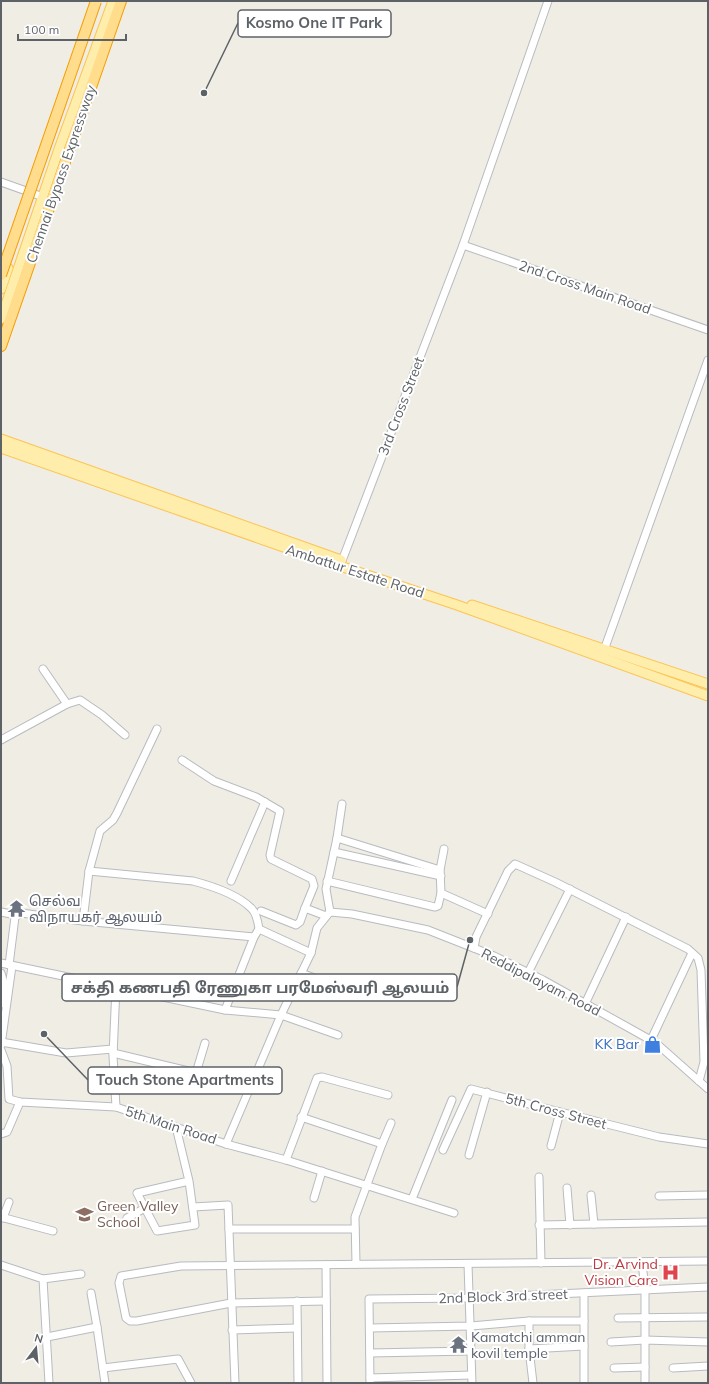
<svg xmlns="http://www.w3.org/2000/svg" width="709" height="1384" font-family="Mulish,'Noto Sans Tamil',sans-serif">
	<rect width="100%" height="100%" fill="#f0ede5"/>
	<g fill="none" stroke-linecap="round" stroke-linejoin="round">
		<defs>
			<g id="minor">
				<polyline points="1,182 43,197"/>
				<polyline points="463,245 708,330"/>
				<polyline points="340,566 463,245 548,1"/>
				<polyline points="603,653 708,360"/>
				<polyline points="43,669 67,704"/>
				<polyline points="1,740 67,704 80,700 102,715 125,735"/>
				<polyline points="182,760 214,781 256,797 280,811 270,855 271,859 312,879 314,886 305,908 326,916"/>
				<polyline points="337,838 342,804"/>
				<polyline points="334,852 441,876"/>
				<polyline points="440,870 444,849"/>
				<polyline points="89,871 100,831 113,820 117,813 157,729"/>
				<polyline points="231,881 265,802"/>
				<polyline points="327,881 435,907 438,906 441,893"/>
				<polyline points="261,911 296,925 300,922 305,908"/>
				<polyline points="1,912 16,915"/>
				<polyline points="330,912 352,914 428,930 494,956 543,980 656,1043 708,1089"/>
				<polyline points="330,912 326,889 337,838 440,870 441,893 488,914"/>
				<path d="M83 921 89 871 193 881C212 886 237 894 251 908 256 912 258 922 259 929"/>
				<polyline points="474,948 476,937 508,871 515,864 555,882 688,949 698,958 701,970 704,1062 699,1081"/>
				<polyline points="1,963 225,1010 281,1015 338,1035"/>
				<polyline points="9,965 15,917 21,913 83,921 254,937 259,929 311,953"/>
				<polyline points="1,973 4,983 1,1004"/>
				<polyline points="301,973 352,992"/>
				<polyline points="528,973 570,889"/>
				<polyline points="585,1004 626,917"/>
				<polyline points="225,1010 254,937"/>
				<polyline points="651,1040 692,953"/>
				<polyline points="1,1042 66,1053 113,1049"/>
				<polyline points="1,1045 12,966"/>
				<polyline points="1,1050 7,1066 9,1099 20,1102 116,1107 226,1144 286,1160 454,1213"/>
				<polyline points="113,1053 251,1086"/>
				<polyline points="196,1073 205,1043"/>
				<polyline points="116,1107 113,1056 116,987"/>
				<polyline points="301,1117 382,1144 355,1217 356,1264"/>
				<polyline points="176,1127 189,1181 195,1225 157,1231 137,1193 189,1181"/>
				<polyline points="1,1134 7,1132 20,1102"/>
				<polyline points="226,1144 281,1015 311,953 317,928 329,913"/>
				<polyline points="382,1144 391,1123"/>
				<polyline points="551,1146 560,1112"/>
				<polyline points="443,1150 471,1089 603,1123 659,1137 708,1144"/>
				<polyline points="469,1155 487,1092"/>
				<polyline points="286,1160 317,1078 322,1077 388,1095"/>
				<polyline points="539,1177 541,1263"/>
				<polyline points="567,1188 570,1225"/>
				<polyline points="591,1195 594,1224"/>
				<polyline points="659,1196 708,1195"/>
				<polyline points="314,1198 322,1171"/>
				<polyline points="412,1199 452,1100"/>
				<polyline points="193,1207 228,1205 235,1383"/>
				<polyline points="1,1217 53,1231"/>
				<polyline points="3,1218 9,1202"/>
				<polyline points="127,1218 145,1208"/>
				<polyline points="539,1225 708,1222"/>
				<polyline points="229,1229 355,1229"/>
				<polyline points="642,1262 645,1290 645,1383"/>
				<polyline points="468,1264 472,1383"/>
				<polyline points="1,1265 43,1279 49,1383"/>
				<polyline points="326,1265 327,1383"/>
				<polyline points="43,1279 81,1274"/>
				<polyline points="91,1293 97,1327"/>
				<polyline points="584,1293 584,1383"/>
				<polyline points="297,1301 298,1383"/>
				<polyline points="326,1301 231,1303 137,1321 130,1321 126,1318 119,1283 121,1276 181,1266 708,1261"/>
				<polyline points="618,1318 708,1317"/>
				<polyline points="529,1321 529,1349 533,1383"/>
				<polyline points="370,1328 471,1326 529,1321 584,1321"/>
				<polyline points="232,1330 297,1328"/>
				<polyline points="47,1337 97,1327 105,1383"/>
				<polyline points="611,1342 645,1340 708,1342"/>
				<polyline points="529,1349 584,1346"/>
				<polyline points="370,1353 471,1351"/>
				<polyline points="103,1368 178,1359 191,1383"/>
				<polyline points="614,1368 645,1367"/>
				<polyline points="673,1368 708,1366"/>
				<polyline points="370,1378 471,1375"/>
				<polyline points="370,1383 369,1299 470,1298 708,1287"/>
			</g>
			<g id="major">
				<polyline points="1,289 8,268"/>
				<polyline points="1,319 59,149 113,1"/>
				<polyline points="1,439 341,560"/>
				<polyline points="1,448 295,551 457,605 708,696"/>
				<polyline points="472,605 708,684"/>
			</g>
			<polyline id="highway" points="1,346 121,1"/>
		</defs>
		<use href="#minor" stroke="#b8bbc0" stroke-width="9"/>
		<use href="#major" stroke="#fcc452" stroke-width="11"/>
		<use href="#highway" stroke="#f59d00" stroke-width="12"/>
		<use href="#minor" stroke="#fff" stroke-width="7"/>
		<use href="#major" stroke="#ffedab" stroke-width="9"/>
		<use href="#highway" stroke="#ffdd8d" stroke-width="10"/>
		<defs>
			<polyline id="highway-bridge" points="1,275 96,1"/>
		</defs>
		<use href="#highway-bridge" stroke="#f59d00" stroke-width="12" stroke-linecap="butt"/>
		<use href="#highway-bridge" stroke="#ffdd8d" stroke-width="10"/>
	</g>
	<defs>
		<symbol id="temple-bare" viewBox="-9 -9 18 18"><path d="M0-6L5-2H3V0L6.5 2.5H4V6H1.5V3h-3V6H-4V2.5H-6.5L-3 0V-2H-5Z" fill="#6b7280" stroke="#fff" stroke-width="2.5" paint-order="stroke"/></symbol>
		<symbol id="shop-bare" viewBox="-9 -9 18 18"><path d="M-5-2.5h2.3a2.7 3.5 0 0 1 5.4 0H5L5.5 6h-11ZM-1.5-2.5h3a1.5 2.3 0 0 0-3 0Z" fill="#3f7fe0" stroke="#fff" stroke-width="2.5" paint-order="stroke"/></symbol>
		<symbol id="school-bare" viewBox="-9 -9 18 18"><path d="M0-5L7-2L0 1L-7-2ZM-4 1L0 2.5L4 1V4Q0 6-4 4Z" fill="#8d6e63" stroke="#fff" stroke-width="2.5" paint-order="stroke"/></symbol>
		<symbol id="hospital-bare" viewBox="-9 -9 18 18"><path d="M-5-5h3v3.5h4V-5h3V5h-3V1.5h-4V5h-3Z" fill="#e0444e" stroke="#fff" stroke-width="2.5" paint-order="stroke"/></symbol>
	</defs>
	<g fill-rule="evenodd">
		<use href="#temple-bare" x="4" y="896" width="25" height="25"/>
		<use href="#shop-bare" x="640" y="1032" width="25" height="25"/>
		<use href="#school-bare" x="72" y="1202" width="25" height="25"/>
		<use href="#hospital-bare" x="658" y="1260" width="25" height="25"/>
		<use href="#temple-bare" x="446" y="1332" width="25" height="25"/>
	</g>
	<g text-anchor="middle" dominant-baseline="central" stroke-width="4" stroke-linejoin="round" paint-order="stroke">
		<g font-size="14" fill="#5d6267" stroke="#fff">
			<text transform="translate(61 174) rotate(-71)">Chennai Bypass Expressway</text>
			<text transform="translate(585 287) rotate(19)">2nd Cross Main Road</text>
			<text transform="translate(401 406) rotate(-69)">3rd Cross Street</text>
			<text transform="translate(355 571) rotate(18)">Ambattur Estate Road</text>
			<text transform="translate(541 982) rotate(27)">Reddipalayam Road</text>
			<text transform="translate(556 1111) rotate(15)">5th Cross Street</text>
			<text transform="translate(171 1125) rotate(18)">5th Main Road</text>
			<text transform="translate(503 1296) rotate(-2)">2nd Block 3rd street</text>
		</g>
		<g font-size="14" fill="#5b616d" stroke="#fff" text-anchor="start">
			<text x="29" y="901">செல்வ<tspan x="29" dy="16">விநாயகர் ஆலயம்</tspan></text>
			<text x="471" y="1337">Kamatchi amman<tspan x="471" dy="16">kovil temple</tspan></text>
		</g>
		<g font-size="14" fill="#366cbe" stroke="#fff" text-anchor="end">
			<text x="639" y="1044">KK Bar</text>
		</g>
		<g font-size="14" fill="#785e54" stroke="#fff" text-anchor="start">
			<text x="97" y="1206">Green Valley<tspan x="97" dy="16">School</tspan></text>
		</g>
		<g font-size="14" fill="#be3a42" stroke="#fff" text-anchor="end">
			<text x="658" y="1264">Dr. Arvind<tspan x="658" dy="16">Vision Care</tspan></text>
		</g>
	</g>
	<path fill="none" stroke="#5d6267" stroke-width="1.5" d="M204 93L238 23M470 940L457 987M44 1034L88 1080"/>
	<g fill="#5d6267" stroke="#fff" stroke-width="1.5">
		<circle cx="204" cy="93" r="4"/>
		<circle cx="470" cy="940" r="4"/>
		<circle cx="44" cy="1034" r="4"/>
	</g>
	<g fill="#fff" stroke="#5d6267" stroke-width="1.5">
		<rect x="238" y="10" width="153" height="27" rx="4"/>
		<rect x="62" y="974" width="395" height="27" rx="4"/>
		<rect x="88" y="1067" width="194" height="27" rx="4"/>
	</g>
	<g font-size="15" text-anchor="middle" font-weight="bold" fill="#5d6267">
		<text x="314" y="28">Kosmo One IT Park</text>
		<text x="260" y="993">சக்தி கணபதி ரேணுகா பரமேஸ்வரி ஆலயம்</text>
		<text x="185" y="1085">Touch Stone Apartments</text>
	</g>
	<rect width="709" height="1384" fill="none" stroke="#5d6267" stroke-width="4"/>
	<g transform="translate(36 1348) rotate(16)" stroke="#ffffff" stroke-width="3" paint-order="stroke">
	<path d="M0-3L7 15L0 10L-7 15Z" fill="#5d6267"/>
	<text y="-6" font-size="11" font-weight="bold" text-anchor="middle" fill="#5d6267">N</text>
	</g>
	<path d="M18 34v6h108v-6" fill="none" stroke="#5d6267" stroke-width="2"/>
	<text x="24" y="34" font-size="12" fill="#5d6267" stroke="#ffffff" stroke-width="3" paint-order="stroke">100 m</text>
</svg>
